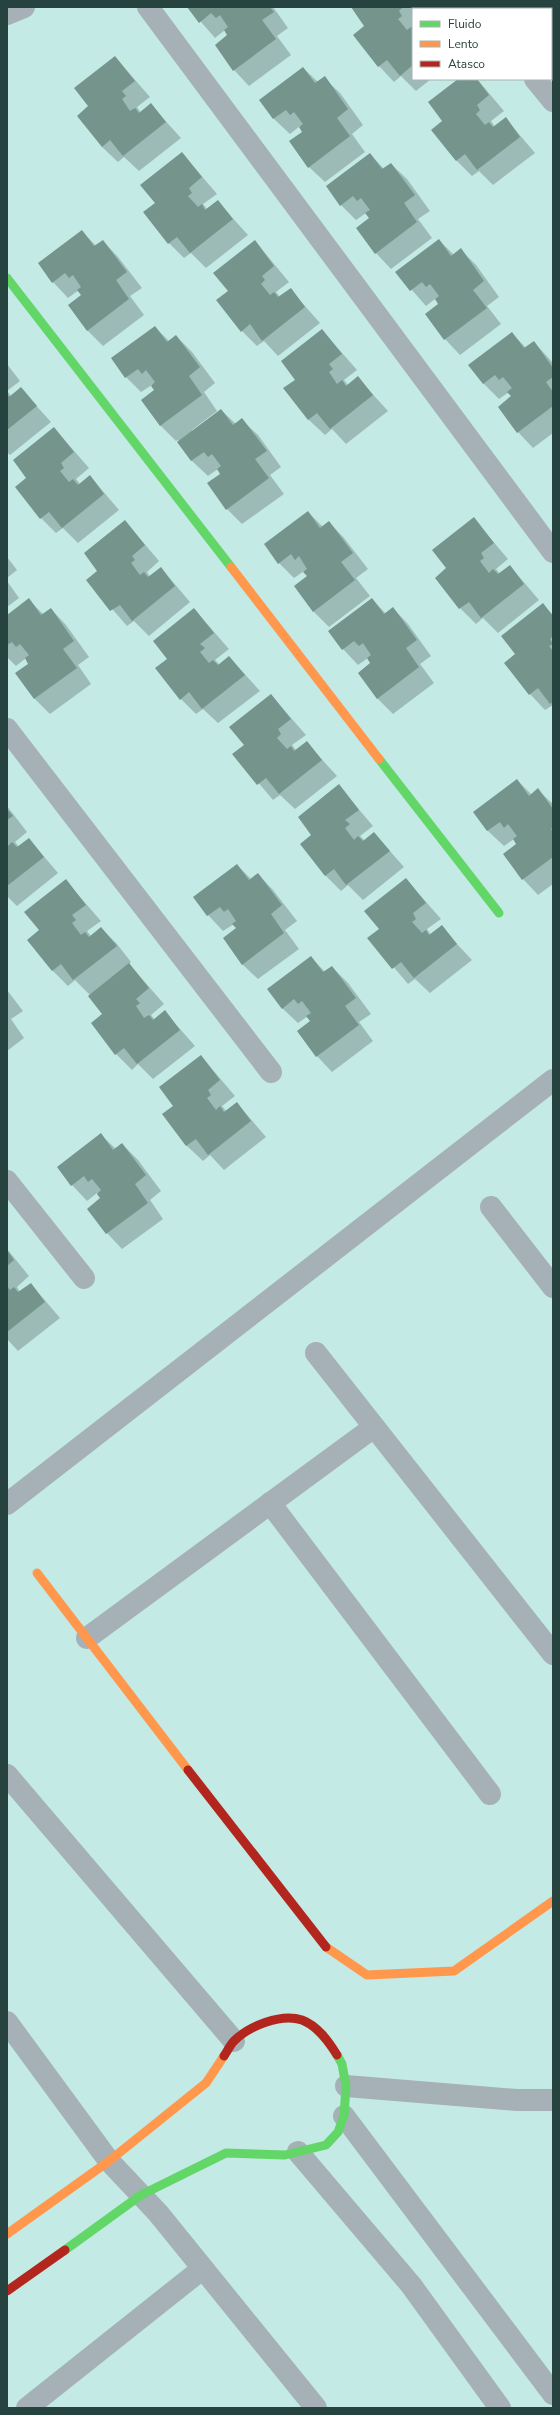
<svg xmlns="http://www.w3.org/2000/svg" width="560" height="2415" font-family="'Nunito Sans',sans-serif">
	<rect width="100%" height="100%" fill="#c4eae5"/>
	<g fill="#0003">
		<polygon points="188,7 273,7 288,28 277,36 291,55 249,86 234,70 229,36 225,30 215,38"/>
		<polygon points="353,7 419,7 420,9 413,9 413,79 431,79 416,91 401,76 394,82 379,66 365,26 352,8"/>
		<polygon points="533,7 553,7 553,31 551,29 551,9 535,9"/>
		<polygon points="115,57 150,97 137,107 141,113 151,105 181,138 139,171 124,157 118,162 102,147 89,106"/>
		<polygon points="303,68 318,82 324,78 340,93 363,125 352,134 365,152 325,182 309,167 303,132 300,126 290,134 274,119 261,100"/>
		<polygon points="460,79 477,79 504,111 491,121 495,127 506,119 535,153 493,185 479,171 472,176 457,161 433,130 444,121"/>
		<polygon points="182,153 217,194 203,204 207,209 217,201 248,235 206,268 191,253 184,258 169,243 156,203"/>
		<polygon points="370,154 384,169 391,164 407,179 430,211 418,219 432,238 391,269 376,253 371,218 366,213 356,220 341,205"/>
		<polygon points="82,231 96,246 103,241 118,257 142,288 130,296 144,315 103,346 87,330 82,295 79,290 68,298 53,282"/>
		<polygon points="439,240 454,255 461,250 476,265 499,297 487,306 501,324 460,355 445,339 440,304 435,299 426,306 396,272"/>
		<polygon points="255,241 289,282 276,292 280,297 290,289 320,323 278,356 264,341 257,346 242,331 229,291"/>
		<polygon points="155,327 169,341 176,336 192,352 215,383 204,392 217,411 192,430 193,431 221,410 236,424 242,420 258,435 281,467 270,475 284,494 242,524 227,509 222,474 218,469 208,476 192,461 178,440 176,441 161,426 142,401 156,390 152,385 141,392 126,377"/>
		<polygon points="322,330 357,370 344,380 348,385 358,378 388,411 346,444 332,429 325,435 309,420 285,389 297,380"/>
		<polygon points="512,333 526,348 534,342 553,363 553,433 533,448 518,432 512,397 509,392 499,399 483,383"/>
		<polygon points="7,364 20,381 7,391"/>
		<polygon points="21,389 51,422 10,455 7,452 7,391 11,396"/>
		<polygon points="54,428 89,468 76,479 80,484 90,476 119,510 78,543 63,528 56,533 41,518 28,478"/>
		<polygon points="308,512 323,527 329,522 344,538 368,569 356,578 370,596 329,627 313,611 308,576 304,571 294,578 279,563"/>
		<polygon points="474,519 508,559 496,569 500,574 510,566 539,600 498,633 483,618 476,624 460,608 437,578 448,569"/>
		<polygon points="125,521 159,561 147,572 150,577 161,568 190,602 149,636 134,621 127,626 87,580 99,571"/>
		<polygon points="7,557 17,570 7,578"/>
		<polygon points="7,581 19,598 7,607"/>
		<polygon points="372,599 386,614 393,608 408,624 431,656 420,664 434,683 393,714 377,698 372,663 368,658 358,665 343,649"/>
		<polygon points="29,600 44,615 51,609 66,625 89,657 78,665 91,684 50,714 35,699 16,673 30,664 26,658 16,666 7,657 7,616"/>
		<polygon points="543,605 553,615 553,705 545,710 530,694 517,654"/>
		<polygon points="194,609 229,649 215,660 220,665 229,657 260,691 218,723 203,709 196,714 181,699 168,659"/>
		<polygon points="271,695 306,735 292,745 296,750 307,743 337,776 295,809 280,795 273,800 234,754 245,745"/>
		<polygon points="517,780 532,795 538,790 553,804 553,884 538,895 523,879 504,854 517,844 514,839 504,846 488,831 475,812"/>
		<polygon points="339,786 373,826 360,836 365,841 374,833 404,867 363,900 348,885 341,891 325,875 313,835"/>
		<polygon points="7,806 27,832 15,842 19,847 29,839 58,873 17,906 7,896"/>
		<polygon points="237,865 251,879 258,874 273,890 297,921 285,930 299,949 258,979 242,964 237,928 234,924 223,931 208,915"/>
		<polygon points="406,879 441,919 427,929 431,935 441,927 472,960 430,993 415,979 408,984 369,938 380,929"/>
		<polygon points="66,881 101,921 87,931 91,936 101,928 117,944 131,962 129,964 164,1004 151,1015 155,1020 165,1012 195,1046 153,1079 138,1064 132,1070 116,1054 92,1023 103,1014 90,995 75,980 68,986 52,970 40,930"/>
		<polygon points="311,957 325,972 332,967 348,983 371,1014 359,1022 373,1041 332,1072 317,1056 312,1021 308,1016 298,1023 282,1008"/>
		<polygon points="7,990 23,1011 11,1019 24,1038 7,1051"/>
		<polygon points="201,1056 235,1096 222,1106 226,1111 237,1103 266,1137 224,1170 210,1155 203,1161 187,1146 164,1114 175,1106"/>
		<polygon points="101,1135 116,1149 122,1144 138,1160 161,1191 150,1200 163,1219 122,1249 107,1233 102,1199 97,1193 87,1201 72,1185"/>
		<polygon points="7,1249 29,1276 17,1287 20,1292 31,1284 60,1318 18,1351 7,1339"/>
	</g>
	<g fill="#74948c">
		<polygon points="187,7 270,7 274,12 262,20 276,39 233,71 215,45 227,35 224,30 228,27 220,15 216,18 211,13 199,23"/>
		<polygon points="351,7 403,7 399,11 402,16 398,19 407,30 411,27 413,30 413,65 400,76 387,60 378,67 353,35 364,26"/>
		<polygon points="532,7 553,7 553,20 551,22 551,9 534,9"/>
		<polygon points="115,56 135,81 122,91 126,96 122,99 130,111 135,108 139,113 151,103 166,122 123,156 110,140 102,147 77,116 88,106 74,88"/>
		<polygon points="303,67 315,83 325,76 348,109 337,118 350,136 308,168 289,141 302,132 299,127 303,124 294,112 290,115 286,110 273,119 259,100"/>
		<polygon points="458,79 477,79 489,95 477,105 480,110 476,114 485,125 489,122 493,127 506,117 520,137 477,170 465,154 456,161 431,130 442,121 428,102"/>
		<polygon points="182,152 202,177 189,188 192,193 188,196 198,207 202,204 205,210 218,200 233,219 190,253 177,237 168,244 143,212 155,203 140,185"/>
		<polygon points="370,153 382,169 391,163 415,195 404,203 417,222 375,254 356,228 369,218 365,213 370,210 361,198 357,201 353,196 340,206 326,186"/>
		<polygon points="82,230 94,246 103,240 127,272 116,280 129,299 87,331 68,305 81,295 77,290 81,287 73,275 69,278 65,273 52,283 38,263"/>
		<polygon points="439,239 451,256 461,248 484,281 473,290 487,308 444,340 425,314 438,304 435,299 439,296 430,284 426,287 422,282 410,291 395,272"/>
		<polygon points="255,240 274,266 262,276 265,280 261,284 270,295 274,292 278,297 291,288 305,307 262,341 250,324 241,332 216,300 228,291 213,273"/>
		<polygon points="155,326 167,342 176,335 200,367 189,376 202,395 160,426 141,400 154,390 151,386 155,382 146,370 142,374 138,369 125,378 111,358"/>
		<polygon points="322,329 342,354 329,364 333,369 329,372 337,384 342,380 346,386 358,376 373,395 330,429 317,413 308,420 283,388 295,380 281,361"/>
		<polygon points="512,332 524,348 534,341 553,368 553,377 546,382 553,392 553,406 517,433 498,407 511,396 507,392 512,388 503,377 499,380 495,375 483,384 468,365"/>
		<polygon points="21,387 37,406 7,430 7,394 9,397"/>
		<polygon points="221,409 233,425 242,418 267,451 255,459 269,478 226,510 207,483 220,474 217,469 221,466 212,454 208,457 204,452 191,461 177,442"/>
		<polygon points="54,427 74,452 61,463 64,468 60,471 69,482 73,479 78,485 90,475 104,494 62,528 49,512 40,519 15,487 26,478 13,460"/>
		<polygon points="308,511 320,528 329,521 353,553 341,562 355,580 313,612 294,586 307,576 303,572 307,569 299,556 295,560 291,554 278,564 264,544"/>
		<polygon points="474,517 494,543 481,553 484,558 480,561 489,573 493,569 498,574 510,565 524,584 481,618 469,602 459,609 435,578 446,568 432,550"/>
		<polygon points="125,520 145,545 132,556 135,560 131,563 140,575 144,572 148,577 161,567 175,586 132,621 120,605 110,611 86,580 97,571 84,553"/>
		<polygon points="29,598 41,615 51,608 74,641 63,649 77,668 34,699 15,673 28,664 25,658 29,655 20,644 16,647 12,642 7,645 7,615"/>
		<polygon points="372,598 384,614 393,607 417,640 406,648 419,667 377,699 358,673 370,663 367,658 371,655 363,643 359,646 354,641 342,650 328,631"/>
		<polygon points="543,603 553,616 553,636 550,639 553,644 549,646 553,651 553,702 550,704 538,688 529,695 504,663 515,654 501,636"/>
		<polygon points="194,608 214,633 200,644 205,648 200,652 209,663 213,660 218,665 229,656 245,675 202,709 189,692 180,700 155,668 167,659 153,641"/>
		<polygon points="271,694 291,719 278,729 281,734 277,738 287,749 291,746 294,751 307,741 322,760 279,794 266,778 257,785 232,754 244,745 229,727"/>
		<polygon points="517,779 529,796 538,788 553,809 553,828 551,829 553,832 553,857 522,880 503,854 516,844 513,839 517,836 508,824 504,828 500,822 487,831 473,812"/>
		<polygon points="339,784 359,810 345,820 350,824 345,828 354,840 358,836 363,841 374,832 390,851 346,885 334,869 325,876 300,844 311,835 298,817"/>
		<polygon points="7,809 13,816 7,820"/>
		<polygon points="29,838 44,857 7,886 7,844 8,846 12,842 17,847"/>
		<polygon points="237,864 249,880 258,873 282,905 271,914 284,933 242,965 223,938 236,928 232,924 236,921 228,909 224,912 220,907 207,916 193,897"/>
		<polygon points="406,878 426,903 413,913 416,919 412,922 422,933 426,930 429,935 442,925 457,944 414,978 401,962 392,969 367,938 379,929 364,911"/>
		<polygon points="66,879 86,905 72,915 76,920 72,923 81,935 85,932 89,937 101,927 117,946 73,980 61,964 52,971 27,940 39,930 24,912"/>
		<polygon points="311,956 323,972 332,966 356,998 345,1006 359,1025 316,1057 297,1031 310,1021 306,1016 311,1013 302,1001 298,1004 294,999 282,1009 267,989"/>
		<polygon points="129,963 149,988 136,999 140,1003 136,1006 144,1018 149,1015 153,1020 165,1010 180,1030 137,1064 124,1048 115,1055 91,1023 102,1014 88,996"/>
		<polygon points="201,1055 220,1080 208,1090 211,1095 207,1098 216,1110 220,1106 224,1112 237,1102 251,1121 208,1155 196,1139 186,1146 162,1114 173,1106 159,1087"/>
		<polygon points="101,1133 113,1150 122,1143 146,1175 135,1184 148,1203 106,1234 87,1209 100,1198 97,1194 101,1190 92,1179 88,1182 84,1176 71,1186 57,1167"/>
		<polygon points="7,1250 14,1260 7,1266"/>
		<polygon points="31,1283 45,1302 7,1332 7,1286 10,1290 14,1287 18,1292"/>
	</g>
	<g fill="none" stroke-linecap="round" stroke-linejoin="round">
		<g stroke="#a5b1b6" stroke-width="22">
			<polyline points="148,7 553,552"/>
			<polyline points="479,7 480,9"/>
			<polyline points="7,14 24,7"/>
			<polyline points="535,79 553,101"/>
			<polyline points="7,729 271,1072"/>
			<polyline points="7,1181 84,1278"/>
			<polyline points="491,1207 553,1287"/>
			<polyline points="316,1353 553,1654"/>
			<polyline points="270,1503 490,1794"/>
			<polyline points="7,1504 553,1080"/>
			<polyline points="87,1638 374,1427"/>
			<polyline points="7,1775 234,2041"/>
			<polyline points="7,2022 109,2161 158,2213 316,2408"/>
			<polyline points="346,2086 517,2100 553,2100"/>
			<polyline points="344,2116 553,2394"/>
			<polyline points="298,2152 411,2285 500,2408"/>
			<polyline points="27,2408 202,2269"/>
		</g>
		<g stroke="#63d668" stroke-width="9">
			<polyline points="7,278 231,567"/>
			<polyline points="379,759 499,913"/>
			<polyline points="65,2250 141,2195 226,2153 285,2155 326,2145 338,2132 344,2116 346,2086 342,2064 337,2055"/>
		</g>
		<g stroke="#ff974d" stroke-width="9">
			<polyline points="231,567 379,759"/>
			<polyline points="37,1573 188,1770"/>
			<polyline points="326,1947 367,1975 454,1971 553,1901"/>
			<polyline points="7,2234 109,2161 206,2083 224,2056"/>
		</g>
		<g stroke="#b3261e" stroke-width="9">
			<polyline points="188,1770 326,1947"/>
			<path d="M224 2056C227 2052 230 2045 234 2041 249 2026 281 2013 302 2020 318 2026 329 2042 337 2055"/>
			<polyline points="7,2291 65,2250"/>
		</g>
	</g>
	<rect width="560" height="2415" fill="none" stroke="#26433f" stroke-width="16"/>
	<rect x="412" y="8" width="140" height="72" fill="#ffffff" stroke="#a8b4b2"/>
	<rect x="420" y="21" width="20" height="6" fill="#63d668" stroke="#a8b4b2"/>
	<text x="448" y="28" font-size="12" fill="#26433f">Fluido</text>
	<rect x="420" y="41" width="20" height="6" fill="#ff974d" stroke="#a8b4b2"/>
	<text x="448" y="48" font-size="12" fill="#26433f">Lento</text>
	<rect x="420" y="61" width="20" height="6" fill="#b3261e" stroke="#a8b4b2"/>
	<text x="448" y="68" font-size="12" fill="#26433f">Atasco</text>
</svg>
